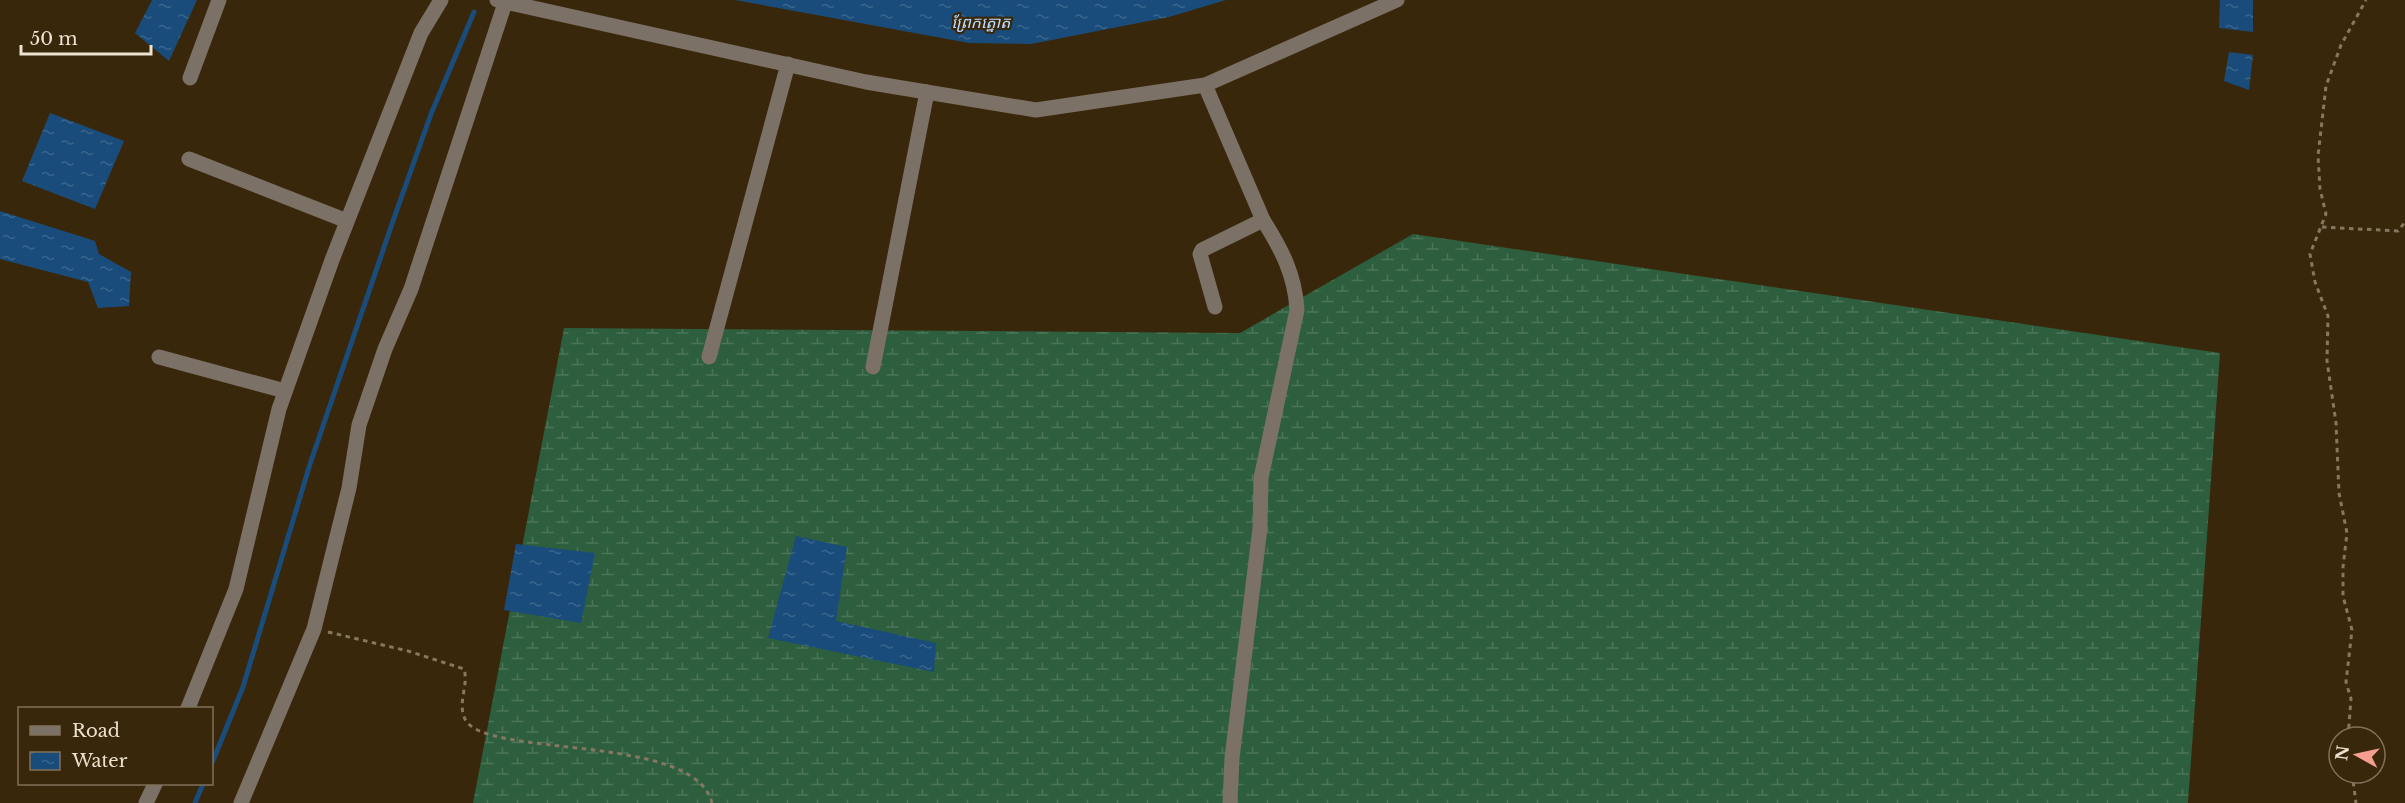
<svg xmlns="http://www.w3.org/2000/svg" width="2405" height="803" font-family="'Libre Baskerville','Noto Sans Khmer',serif">
	<defs>
		<pattern id="wetland-marsh" width="20" height="14" patternUnits="userSpaceOnUse" patternTransform="scale(1.5)"><rect width="20" height="14" fill="#2d5e3d"/><path d="M1 5h8M5 5V1M11 12h8M15 12V8" fill="none" stroke="#4c7558"/></pattern>
		<pattern id="water-ripples" width="26" height="14" patternUnits="userSpaceOnUse" patternTransform="scale(1.5)"><rect width="26" height="14" fill="#194c7a"/><path d="M2 4q2-2 4 0t4 0M15 11q2-2 4 0t4 0" fill="none" stroke="#3b668c"/></pattern>
	</defs>
	<rect width="100%" height="100%" fill="#39270b"/>
	<polygon fill="url(#wetland-marsh)" points="1413,234 2220,353 2188,803 473,803 564,328 1240,333"/>
	<g fill="url(#water-ripples)">
		<polygon points="152,0 197,0 169,61 135,33"/>
		<polygon points="735,0 1226,0 1169,17 1031,44 969,43"/>
		<polygon points="2220,0 2253,0 2253,32 2219,28"/>
		<polygon points="2229,52 2253,55 2249,90 2224,81"/>
		<polygon points="50,113 124,141 95,209 22,181"/>
		<polygon points="0,211 95,241 99,254 131,272 129,306 98,308 88,282 0,259"/>
		<polygon points="796,536 847,547 836,621 936,643 934,672 768,638"/>
		<polygon points="516,544 595,553 581,623 504,610"/>
	</g>
	<g fill="none" stroke-linecap="round" stroke-linejoin="round">
		<g stroke="#194c7a" stroke-width="5">
			<polyline points="212,763 243,687 310,464 393,221 431,114 474,12"/>
			<polyline points="195,803 203,784"/>
		</g>
		<g stroke="#867760" stroke-width="3" stroke-dasharray="4.5 4.5" stroke-linecap="butt">
			<polyline points="2322,227 2398,231 2405,222"/>
			<path d="M328 632 408 651 464 669C469 685 457 703 465 719 483 759 695 732 712 803"/>
			<polyline points="2348,737 2351,699 2346,682 2352,630 2343,596 2343,567 2347,533 2339,493 2336,423 2327,361 2328,316 2315,282 2310,254 2326,214 2320,189 2318,156 2326,86 2341,45 2366,0"/>
			<polyline points="2352,773 2356,803"/>
		</g>
		<g stroke="#7c7166" stroke-width="15">
			<polyline points="497,0 866,82 1036,110 1205,85 1397,0"/>
			<polyline points="190,78 219,0"/>
			<polyline points="1205,85 1263,220 1202,250 1200,254 1215,307"/>
			<polyline points="189,159 347,221"/>
			<polyline points="159,357 285,391"/>
			<polyline points="709,357 788,64"/>
			<polyline points="873,367 927,92"/>
			<polyline points="188,708 236,589 279,409 332,260 421,33 441,0"/>
			<polyline points="146,803 155,784"/>
			<polyline points="241,803 314,629 349,488 359,425 385,349 411,289 506,0"/>
			<path d="M1230 803 1232 758 1260 528 1261 478 1297 310C1295 275 1282 250 1263 220"/>
		</g>
	</g>
	<g text-anchor="middle" dominant-baseline="central" stroke-width="4.5" stroke-linejoin="round" paint-order="stroke">
		<g font-size="16" font-style="italic" fill="#bbdcfe" stroke="#39270b">
			<text x="981" y="22">ព្រែកត្នោត</text>
		</g>
	</g>
	<rect x="18" y="707" width="195" height="78" fill="#39270b" stroke="#81715a" stroke-width="1.5"/>
	<rect x="30" y="726" width="30" height="9" fill="#7c7166" stroke="#81715a" stroke-width="1.5"/>
	<text x="72" y="737" font-size="18" fill="#ede1d1">Road</text>
	<rect x="30" y="752" width="30" height="18" fill="url(#water-ripples)" stroke="#81715a" stroke-width="1.5"/>
	<text x="72" y="767" font-size="18" fill="#ede1d1">Water</text>
	<g transform="translate(2357 755) rotate(278)"><circle r="28" fill="#39270b" stroke="#81715a" stroke-width="1.5"/>
	<path d="M0-4.5L10 22L0 15L-10 22Z" fill="#f59d8f"/>
	<text y="-9" font-size="16" font-weight="bold" text-anchor="middle" fill="#ede1d1">N</text>
	</g>
	<path d="M21 45v9h130v-9" fill="none" stroke="#ede1d1" stroke-width="3"/>
	<text x="30" y="45" font-size="18" fill="#ede1d1" stroke="#39270b" stroke-width="4.5" paint-order="stroke">50 m</text>
</svg>
